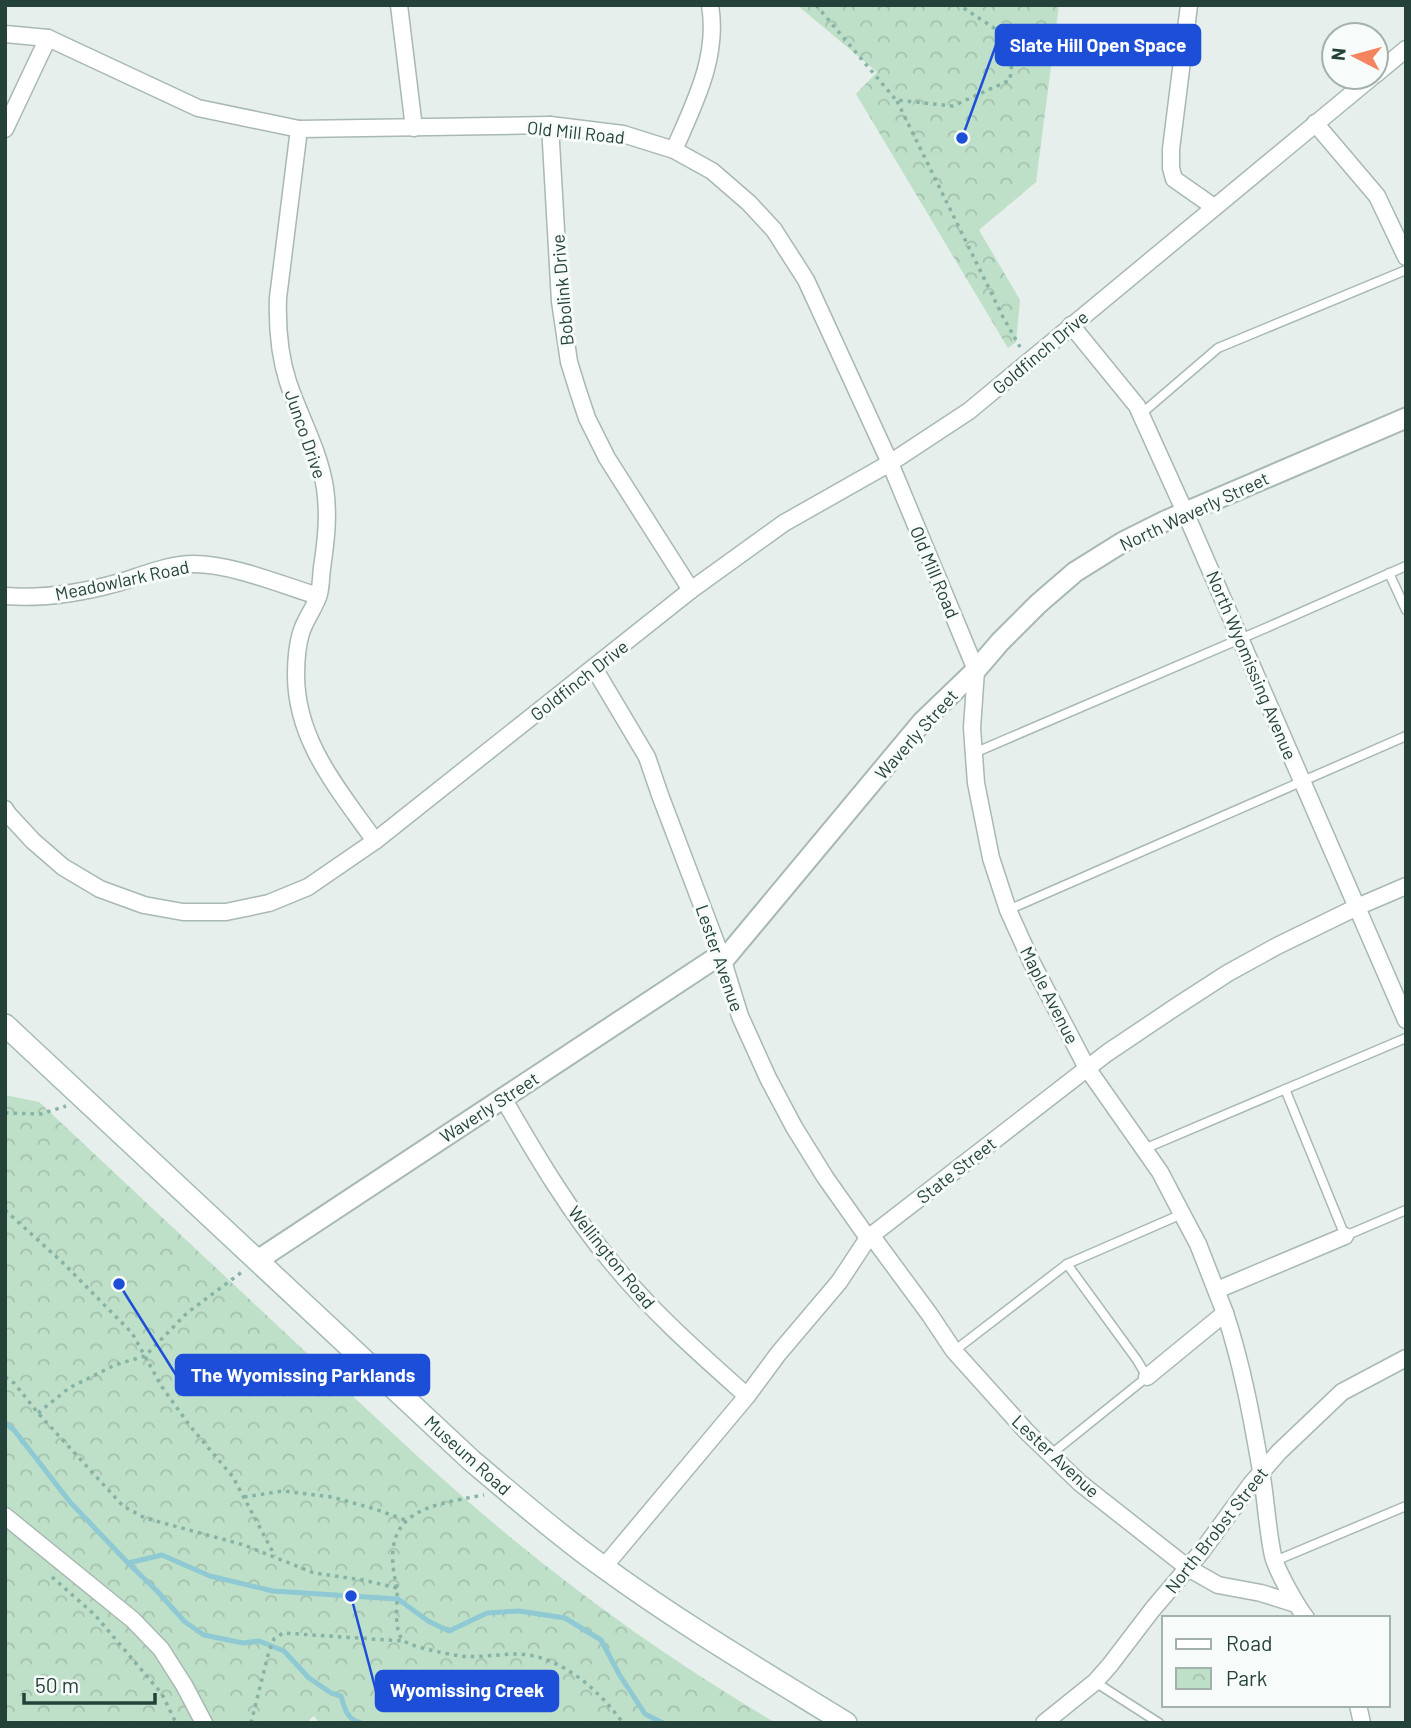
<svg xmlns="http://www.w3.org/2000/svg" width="1411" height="1728" font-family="Barlow,sans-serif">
	<defs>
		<pattern id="park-crowns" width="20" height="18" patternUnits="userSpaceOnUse" patternTransform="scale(1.75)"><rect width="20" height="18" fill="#bfe0c8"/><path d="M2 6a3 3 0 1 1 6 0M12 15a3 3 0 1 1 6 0" fill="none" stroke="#a4c1ad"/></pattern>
	</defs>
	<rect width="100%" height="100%" fill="#e6efeb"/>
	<g fill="url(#park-crowns)">
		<polygon points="797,5 1059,5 1036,182 979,230 1020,300 1016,342 1008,348 856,94 877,72"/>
		<path d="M5 1095 39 1102C124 1182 210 1262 295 1342 367 1409 438 1478 515 1541 597 1608 684 1669 776 1723H319L314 1716 306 1723H5Z"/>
	</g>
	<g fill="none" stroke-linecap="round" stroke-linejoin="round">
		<g stroke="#8ec9d4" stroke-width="5">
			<polyline points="5,1423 14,1430 70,1502 128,1563 162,1555 210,1576 273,1591 398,1599 428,1621 449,1631 487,1613 519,1611 565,1618 601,1640 619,1674 645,1714 663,1723"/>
			<path d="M128 1563 157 1591 185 1622 204 1635 243 1643 259 1641 284 1651 309 1678 331 1693 341 1696C345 1709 347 1720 361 1723"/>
		</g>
		<defs>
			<g id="service">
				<polyline points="1141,414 1218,348 1406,270"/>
				<polyline points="1389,573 1406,610"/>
				<polyline points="974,753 1268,627 1406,566"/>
				<polyline points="1008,910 1406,736"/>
				<polyline points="1285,1089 1345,1236 1406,1210"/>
				<polyline points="1144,1149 1406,1038"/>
				<polyline points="954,1351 1067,1264 1182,1214"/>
				<polyline points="1050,1455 1147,1377 1137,1360 1067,1264"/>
				<polyline points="1275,1561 1406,1506"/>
				<polyline points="1095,1682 1159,1723"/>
			</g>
			<g id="minor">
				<polyline points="399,5 414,128"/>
				<polyline points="1189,5 1171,149 1171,168 1174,179 1214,207"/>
				<polyline points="5,34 48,38 198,108 299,129 550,125 623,134 674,150 712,171 749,203 774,230 806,280 890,463 976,670 972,728 976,783 991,858 1008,910 1032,963 1087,1068 1160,1172 1182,1214 1198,1244 1225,1313 1147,1377"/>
				<polyline points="1376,74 1406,49"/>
				<polyline points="1315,123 1377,196 1406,257"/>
				<polyline points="550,125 560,301 569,362 578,391 587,418 607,458 691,590"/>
				<polyline points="5,129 48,38"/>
				<path d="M299 129 278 298C277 327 279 354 288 382 300 418 319 450 325 488 329 515 326 541 322 568 321 576 321 586 319 594 315 608 305 619 301 633 297 646 296 661 296 675 296 741 339 790 375 841"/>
				<path d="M674 150C694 104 719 57 710 5"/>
				<polyline points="1071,325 1137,406 1185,512 1406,1020"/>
				<path d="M5 596C42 599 81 593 117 583 142 576 167 564 194 564 232 564 282 585 318 596"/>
				<polyline points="594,668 647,757 660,795 723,961 740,1016 768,1078 794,1127 825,1177 868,1238"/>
				<polyline points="5,809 8,814 33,841 63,867 100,889 144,905 183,912 226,912 269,903 308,887 375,841 691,590 784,523 890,463 969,411 1372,77"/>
				<path d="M503 1098C536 1155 570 1213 613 1264 653 1313 700 1354 747 1396"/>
				<polyline points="871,1235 930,1315 954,1351 1027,1432 1080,1483 1188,1568 1218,1585 1261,1593 1296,1604"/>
				<polyline points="1217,1290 1345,1236"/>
				<path d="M1225 1313C1242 1364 1252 1418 1261 1471 1266 1499 1267 1528 1273 1556 1277 1571 1296 1605 1306 1618"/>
				<polyline points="5,1516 133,1620 161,1649 184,1685 204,1723"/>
				<polyline points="603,1568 747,1396 778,1354 839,1282 868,1238 1107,1053 1177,1006 1228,973 1277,946 1357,907 1406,886"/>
				<polyline points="1358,1705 1362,1723"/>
				<polyline points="1044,1723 1095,1682 1110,1665 1152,1610 1202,1551 1251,1484 1279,1452 1342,1392 1406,1358"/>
			</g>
			<g id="tertiary">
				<polyline points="723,961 922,722 976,670 1000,642 1038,604 1075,572 1123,542 1165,521 1406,418"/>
				<polyline points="258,1260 720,955"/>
			</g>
			<path id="secondary" d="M5 1025 472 1461C515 1497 557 1534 602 1566 680 1623 763 1672 846 1723"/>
		</defs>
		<use href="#service" stroke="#a8b8b2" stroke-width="11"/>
		<use href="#minor" stroke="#a8b8b2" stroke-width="19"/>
		<use href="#tertiary" stroke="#a8b8b2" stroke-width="23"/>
		<use href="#secondary" stroke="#a4bbb3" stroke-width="24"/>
		<g stroke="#86b3a5" stroke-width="3.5" stroke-dasharray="3.5 5" stroke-linecap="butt">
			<polyline points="816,5 896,100 953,106 1010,80 1014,41 959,5"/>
			<polyline points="897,101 1003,317 1020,347"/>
			<polyline points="5,1113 41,1114 66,1106"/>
			<polyline points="5,1210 62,1262 132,1333 162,1387 190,1426 233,1477 275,1556"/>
			<path d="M5 1377 14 1383 38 1413 123 1506 145 1518 244 1545 314 1573 363 1580 397 1588C398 1601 393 1631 403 1640 410 1646 430 1650 439 1652 445 1653 453 1655 460 1656 479 1658 499 1654 519 1654 561 1656 599 1690 623 1723"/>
			<polyline points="38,1413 69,1388 115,1365 145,1356 187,1313 242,1272"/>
			<polyline points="244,1497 283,1491 332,1497 375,1509 405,1520"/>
			<polyline points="52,1577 95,1615 162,1694 176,1723"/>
			<path d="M397 1588C378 1512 424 1506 484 1495"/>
			<polyline points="251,1723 269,1651 274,1639 283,1633 403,1641"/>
		</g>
		<use href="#service" stroke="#fff" stroke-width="8"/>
		<use href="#minor" stroke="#fff" stroke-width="16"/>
		<use href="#tertiary" stroke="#fff" stroke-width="19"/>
		<use href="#secondary" stroke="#fff" stroke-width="21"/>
	</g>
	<g text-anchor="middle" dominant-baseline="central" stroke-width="6" stroke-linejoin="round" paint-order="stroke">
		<g font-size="18" fill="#24423a" stroke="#f7fbf9">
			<text transform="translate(576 132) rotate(6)">Old Mill Road</text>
			<text transform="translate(562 290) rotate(-95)">Bobolink Drive</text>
			<text transform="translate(1040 352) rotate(-40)">Goldfinch Drive</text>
			<text transform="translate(306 434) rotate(71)">Junco Drive</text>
			<text transform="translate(1194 511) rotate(-25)">North Waverly Street</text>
			<text transform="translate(935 572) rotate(67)">Old Mill Road</text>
			<text transform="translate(122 580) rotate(-12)">Meadowlark Road</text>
			<text transform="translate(1252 665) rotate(67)">North Wyomissing Avenue</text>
			<text transform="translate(579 680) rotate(-38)">Goldfinch Drive</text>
			<text transform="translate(916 734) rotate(-48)">Waverly Street</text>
			<text transform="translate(720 958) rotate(71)">Lester Avenue</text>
			<text transform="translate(1050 995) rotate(63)">Maple Avenue</text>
			<text transform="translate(489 1107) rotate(-33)">Waverly Street</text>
			<text transform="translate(956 1170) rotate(-38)">State Street</text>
			<text transform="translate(612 1257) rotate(51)">Wellington Road</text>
			<text transform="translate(468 1455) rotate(42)">Museum Road</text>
			<text transform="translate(1056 1456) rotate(43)">Lester Avenue</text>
			<text transform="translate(1216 1530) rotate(-52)">North Brobst Street</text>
		</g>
	</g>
	<path fill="none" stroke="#1d4ed8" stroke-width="2.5" d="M962 138L996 45M119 1284L176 1375M351 1596L376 1691"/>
	<g fill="#1d4ed8" stroke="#f7fbf9" stroke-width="2.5">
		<circle cx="962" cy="138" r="7"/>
		<circle cx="119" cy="1284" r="7"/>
		<circle cx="351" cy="1596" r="7"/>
	</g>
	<g fill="#1d4ed8" stroke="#1d4ed8" stroke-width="2.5">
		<rect x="996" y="25" width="204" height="40" rx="7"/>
		<rect x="176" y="1355" width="253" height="40" rx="7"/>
		<rect x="376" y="1671" width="182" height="40" rx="7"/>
	</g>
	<g font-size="19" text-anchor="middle" font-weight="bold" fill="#fff">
		<text x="1098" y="52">Slate Hill Open Space</text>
		<text x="303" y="1382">The Wyomissing Parklands</text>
		<text x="467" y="1697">Wyomissing Creek</text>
	</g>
	<rect width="1411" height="1728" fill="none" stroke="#24423a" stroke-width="14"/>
	<rect x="1162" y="1616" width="228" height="91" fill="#f7fbf9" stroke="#a3b1ad" stroke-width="2"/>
	<rect x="1176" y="1639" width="35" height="10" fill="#ffffff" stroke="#a3b1ad" stroke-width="2"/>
	<text x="1226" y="1651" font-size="21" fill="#24423a">Road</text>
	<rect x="1176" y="1668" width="35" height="21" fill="url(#park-crowns)" stroke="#a3b1ad" stroke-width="2"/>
	<text x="1226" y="1686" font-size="21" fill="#24423a">Park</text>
	<g transform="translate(1355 56) rotate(276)"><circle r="33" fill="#f7fbf9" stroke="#a3b1ad" stroke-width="2"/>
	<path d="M0-5L12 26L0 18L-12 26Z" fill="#f4845f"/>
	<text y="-10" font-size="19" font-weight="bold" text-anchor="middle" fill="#24423a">N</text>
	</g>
	<path d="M24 1693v10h131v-10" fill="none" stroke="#24423a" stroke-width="3.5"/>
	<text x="35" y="1693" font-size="21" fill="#24423a" stroke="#f7fbf9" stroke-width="5" paint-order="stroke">50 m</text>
</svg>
